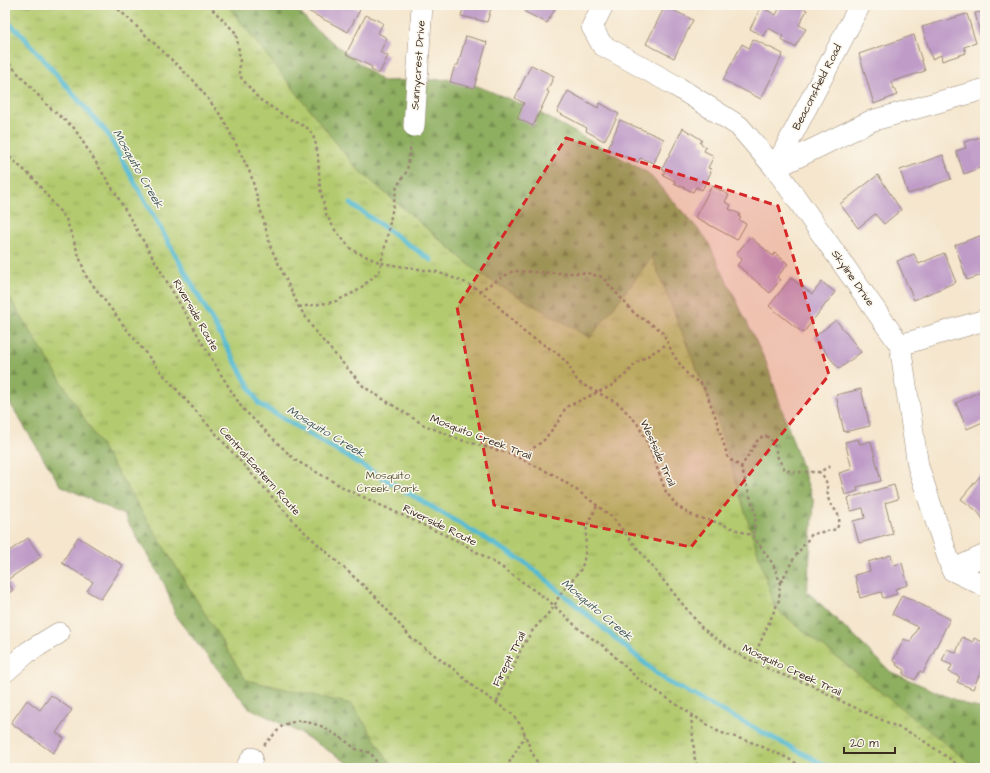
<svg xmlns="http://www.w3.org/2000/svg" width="990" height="773" font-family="'Architects Daughter',sans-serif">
	<defs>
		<pattern id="forest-firs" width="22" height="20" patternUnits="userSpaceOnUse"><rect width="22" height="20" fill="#8eae61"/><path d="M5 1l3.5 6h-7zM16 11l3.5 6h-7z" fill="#758e4f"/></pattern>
		<pattern id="park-tufts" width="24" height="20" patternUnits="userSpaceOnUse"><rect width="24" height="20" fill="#b3ca6e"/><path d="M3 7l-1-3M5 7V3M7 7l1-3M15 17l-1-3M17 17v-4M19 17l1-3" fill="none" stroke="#93a45a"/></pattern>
	</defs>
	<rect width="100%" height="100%" fill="#fbf7ec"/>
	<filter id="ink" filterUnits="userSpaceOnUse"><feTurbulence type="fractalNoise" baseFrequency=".025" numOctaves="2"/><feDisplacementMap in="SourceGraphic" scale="8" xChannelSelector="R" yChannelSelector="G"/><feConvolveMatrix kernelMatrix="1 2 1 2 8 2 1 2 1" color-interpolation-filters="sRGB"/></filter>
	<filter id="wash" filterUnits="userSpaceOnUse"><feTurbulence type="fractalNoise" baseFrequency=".012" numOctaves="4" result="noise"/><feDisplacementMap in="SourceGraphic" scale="16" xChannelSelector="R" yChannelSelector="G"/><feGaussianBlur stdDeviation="0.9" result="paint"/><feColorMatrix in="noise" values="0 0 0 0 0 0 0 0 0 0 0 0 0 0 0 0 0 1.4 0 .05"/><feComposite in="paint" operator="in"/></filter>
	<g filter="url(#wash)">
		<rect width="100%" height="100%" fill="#f5e6cd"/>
		<polygon fill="url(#forest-firs)" stroke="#646c40" points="5,5 293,5 313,27 382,81 460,79 531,108 648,173 706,238 766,362 814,503 807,591 891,672 969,706 985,709 985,768 356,768 300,733 248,707 176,617 165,585 124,515 60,485 5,395"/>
		<polygon fill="url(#park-tufts)" stroke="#777a46" points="5,5 227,5 356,168 480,274 590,338 652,257 716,418 775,608 976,768 393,768 352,704 246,680 5,290"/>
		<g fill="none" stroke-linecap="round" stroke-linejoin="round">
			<g stroke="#53bad1" stroke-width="5">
				<polyline points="5,19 22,35 107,133 259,404 526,563 666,681 830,768"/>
				<polyline points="351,204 431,260"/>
			</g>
		</g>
		<g id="blocks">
			<g fill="#bf9cc8">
				<polygon points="307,5 351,5 360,10 348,32 304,9"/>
				<polygon points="464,5 492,5 487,22 461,16"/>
				<polygon points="528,5 557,5 547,23 525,12"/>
				<polygon points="781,5 797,5 807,10 799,25 806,29 795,47 781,40 783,36 768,28 763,36 750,29 761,7 776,15"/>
				<polygon points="665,6 693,20 674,58 646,44"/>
				<polygon points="985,11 985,48 984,49 975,13"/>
				<polygon points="967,14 976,43 964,47 966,53 942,61 941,55 932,59 922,27"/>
				<polygon points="366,15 383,23 378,33 387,38 380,52 388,56 379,74 371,70 372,67 346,54"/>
				<polygon points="914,35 925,71 891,82 897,95 874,104 859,54"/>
				<polygon points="466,36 487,42 474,88 450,82 455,65 458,65"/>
				<polygon points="753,39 783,54 761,99 723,80 742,44 749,48"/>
				<polygon points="531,65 554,76 547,91 549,92 533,126 517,118 524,103 515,98"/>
				<polygon points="568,91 598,108 600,103 619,114 604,141 586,131 587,128 557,112"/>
				<polygon points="620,120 664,139 654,163 640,158 638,162 608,149"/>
				<polygon points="683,128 702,140 700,143 706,147 704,151 714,156 708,168 711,169 710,172 711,172 702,190 696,187 693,192 674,183 675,181 663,175 665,171 662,169"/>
				<polygon points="981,137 983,142 985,142 985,166 964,174 956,151 966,148 964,142"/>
				<polygon points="943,155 951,179 908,194 900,170"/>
				<polygon points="878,175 901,210 884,224 875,214 858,228 840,204"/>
				<polygon points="712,186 729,195 725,202 731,205 729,209 740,214 739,217 741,218 739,220 746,224 737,240 695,217"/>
				<polygon points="985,234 985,274 967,280 955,245"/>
				<polygon points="750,237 773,256 775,253 788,264 777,277 780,280 770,293 737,265 742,259 736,254"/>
				<polygon points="944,253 956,282 914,300 897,261 914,254 919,264"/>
				<polygon points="791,278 812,294 822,282 835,292 803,333 769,306"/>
				<polygon points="836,320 861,352 839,369 814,337"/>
				<polygon points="861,389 870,426 844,432 836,395"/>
				<polygon points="985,389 985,421 967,429 956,403"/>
				<polygon points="858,439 860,444 871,441 881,481 857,487 858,491 845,495 839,473 852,469 845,442"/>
				<polygon points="985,475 985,522 977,511 961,499 980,476"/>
				<polygon points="894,485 898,499 885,503 893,534 859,543 853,521 865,518 863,508 851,511 848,498"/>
				<polygon points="78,537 123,565 101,599 87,591 93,582 62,563"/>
				<polygon points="28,538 41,557 7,580 13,590 5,596 5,554"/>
				<polygon points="891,555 894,565 902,563 908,585 895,589 897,594 883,598 881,592 860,598 855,575 870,571 868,562"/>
				<polygon points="902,595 950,619 923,673 920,671 915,680 903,674 905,670 896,665 897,663 893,661 904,639 910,642 918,627 892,614"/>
				<polygon points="962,637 973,642 974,638 985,643 985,661 973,689 957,682 960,677 949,672 952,665 942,661 947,649 956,653"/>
				<polygon points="51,695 72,710 56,733 64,738 53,753 11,723 27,700 40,710"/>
			</g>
		</g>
	</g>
	<g filter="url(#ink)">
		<use href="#blocks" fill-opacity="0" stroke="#988876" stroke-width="1"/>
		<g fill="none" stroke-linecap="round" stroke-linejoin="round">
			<defs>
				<g id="minor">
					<polyline points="603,5 592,27 602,45 676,86 739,126 775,168 900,345 918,466 952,570 985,586"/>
					<polyline points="414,126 422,5"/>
					<polyline points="775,168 871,121 985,89"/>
					<polyline points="775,168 860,5"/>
					<polyline points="900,345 985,320"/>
					<polyline points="952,570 985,555"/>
					<polyline points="5,672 28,652 59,633"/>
					<polyline points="246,768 252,758"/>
				</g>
			</defs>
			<use href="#minor" stroke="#988876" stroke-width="22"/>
			<g stroke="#988876" stroke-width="2.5" stroke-dasharray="3 3" stroke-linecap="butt">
				<polyline points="114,5 195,82 222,117 237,146 251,175 271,248 299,307 317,334 364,387 424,425 461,440 511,454 556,476 585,496 612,517 702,628 736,653 775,672 811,685 845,703 915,735 963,768"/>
				<polyline points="208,5 236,33 240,58 239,75 259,99 285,116 309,129 315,140 318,156 320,188 326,214 335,230 352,250 381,263 437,272 464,282 477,289 492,300 525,333 557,353 567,363 578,382 619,404 637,423 648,444 666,492 677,506 695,517 713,521 753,536 773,564 780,582 779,600 752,661"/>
				<polyline points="5,59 48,106 74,128 116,194 220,373 242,408 295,460 348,490 462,543 500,566 549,601 580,630 606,648 637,678 691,714 719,732 754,743 785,757 805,768"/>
				<polyline points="5,153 33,178 66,219 86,276 128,331 161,372 299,527 375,596 412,639 455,670 475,688 512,714 522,727 530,748 540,768"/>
				<path d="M479 291 513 271 559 273H587L602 277 635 314 662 331 674 356 688 375 703 385 716 418 728 458 741 467 759 438 766 436C775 441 775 449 778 458 780 462 783 466 785 470L796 472H819L833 465"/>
				<polyline points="299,307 334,302 357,291 379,272 386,242 397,186 407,171 411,144"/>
				<polyline points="519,459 544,440 558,422 566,407 611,386 625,375 636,363 667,344"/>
				<polyline points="741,467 756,516 753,536"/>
				<path d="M781 582 794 558 812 534 837 529C838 525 840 521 839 517 837 510 831 507 829 501 826 491 830 480 819 472"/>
				<polyline points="497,702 505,682 513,668 521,649 533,630 554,607 559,596 582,568 585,555 586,535 587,525 597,506"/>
				<polyline points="691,715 695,761 698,768"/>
				<polyline points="264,745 283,725 300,720 321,726 343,739 356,749 371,753 380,768"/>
				<polyline points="506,768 525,736"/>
			</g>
			<use href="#minor" stroke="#fff" stroke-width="21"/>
		</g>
	</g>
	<path fill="#d62828" fill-opacity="0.2" stroke="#d62828" stroke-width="3" stroke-dasharray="8 5" stroke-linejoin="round" d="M566 138 778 206 829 375 691 547 494 505 457 307Z"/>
	<g text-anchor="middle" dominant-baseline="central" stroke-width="3" stroke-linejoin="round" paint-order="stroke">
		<g font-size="11" fill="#3b2a1e" stroke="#fbf7ec">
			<text transform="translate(418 65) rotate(-86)">Sunnycrest Drive</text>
			<text transform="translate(817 87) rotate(-63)">Beaconsfield Road</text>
			<text transform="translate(853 278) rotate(55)">Skyline Drive</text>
			<text transform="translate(196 315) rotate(60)">Riverside Route</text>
			<text transform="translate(481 437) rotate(21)">Mosquito Creek Trail</text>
			<text transform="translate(658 453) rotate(66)">Westside Trail</text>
			<text transform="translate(260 471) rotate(48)">Central-Eastern Route</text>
			<text transform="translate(440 525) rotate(26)">Riverside Route</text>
			<text transform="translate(509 659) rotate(-63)">Firepit Trail</text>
			<text transform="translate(792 670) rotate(25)">Mosquito Creek Trail</text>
		</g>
		<g font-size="11" fill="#5f5a36" stroke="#fbf7ec">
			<text x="388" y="475">Mosquito<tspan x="388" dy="13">Creek Park</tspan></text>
		</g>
		<g font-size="12" font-style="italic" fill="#435c5d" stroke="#fbf7ec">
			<text transform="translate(138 169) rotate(60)">Mosquito Creek</text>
			<text transform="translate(326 432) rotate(31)">Mosquito Creek</text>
			<text transform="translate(597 610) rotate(40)">Mosquito Creek</text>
		</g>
	</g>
	<rect width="990" height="773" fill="none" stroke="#fbf7ec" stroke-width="20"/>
	<path d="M844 747v6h51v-6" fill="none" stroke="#3b2a1e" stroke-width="2"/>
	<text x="850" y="747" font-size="12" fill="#3b2a1e" stroke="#fbf7ec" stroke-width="3" paint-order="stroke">20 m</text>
</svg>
